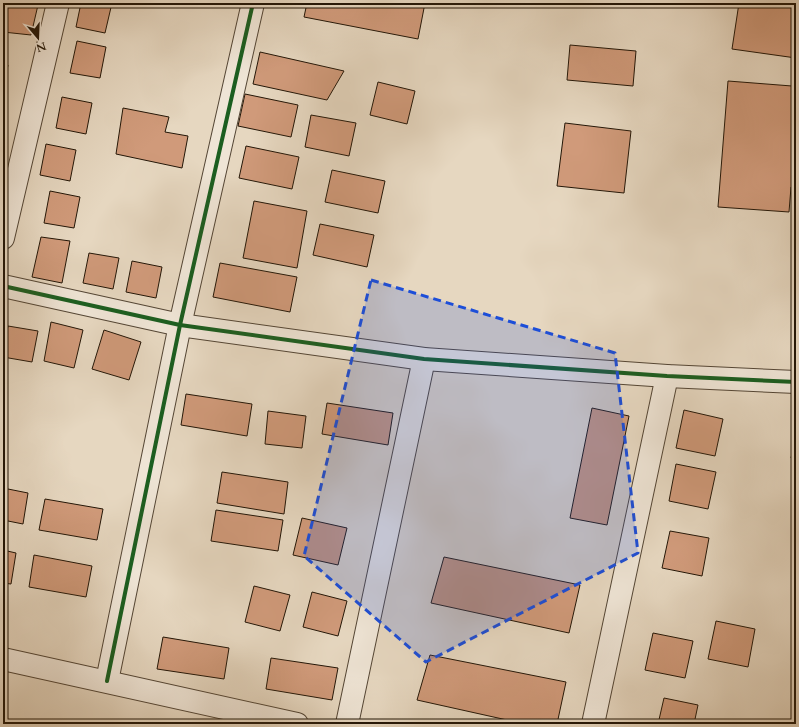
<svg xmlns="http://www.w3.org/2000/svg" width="799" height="727" font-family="Cardo,serif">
	<rect width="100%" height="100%" fill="#e6d7c0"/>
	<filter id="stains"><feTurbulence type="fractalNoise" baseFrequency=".005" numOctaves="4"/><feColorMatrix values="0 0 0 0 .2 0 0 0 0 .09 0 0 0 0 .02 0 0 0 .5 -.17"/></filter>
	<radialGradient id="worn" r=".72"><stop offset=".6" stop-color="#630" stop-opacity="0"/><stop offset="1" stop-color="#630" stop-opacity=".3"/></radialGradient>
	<g fill="#d09a7a" stroke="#231607">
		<polygon points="3,3 30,3 38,5 31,35 3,32"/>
		<polygon points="81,3 112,3 105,33 76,27"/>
		<polygon points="307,3 425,3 418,39 304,17"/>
		<polygon points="739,3 796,3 796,58 732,49"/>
		<polygon points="77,41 106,47 100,78 70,73"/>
		<polygon points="570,45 636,51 633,86 567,80"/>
		<polygon points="260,52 344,71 327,100 253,84"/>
		<polygon points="795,59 796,59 796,187 791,187 789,212 718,207 728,81 792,86"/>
		<polygon points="3,64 8,65 3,92"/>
		<polygon points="378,82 415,91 407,124 370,115"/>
		<polygon points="245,94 298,105 291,137 238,126"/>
		<polygon points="62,97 92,103 86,134 56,128"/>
		<polygon points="123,108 169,117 165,132 188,136 182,168 116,154"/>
		<polygon points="311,115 356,123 349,156 305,147"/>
		<polygon points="565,123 631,131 624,193 557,186"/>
		<polygon points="46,144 76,150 70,181 40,175"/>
		<polygon points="246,146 299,157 292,189 239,178"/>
		<polygon points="332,170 385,181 378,213 325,202"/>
		<polygon points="50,191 80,197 74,228 44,223"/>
		<polygon points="254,201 307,211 297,268 243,258"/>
		<polygon points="320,224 374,235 367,267 313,255"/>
		<polygon points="41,237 70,241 62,283 32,277"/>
		<polygon points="89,253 119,258 113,289 83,283"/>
		<polygon points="132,261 162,267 156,298 126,292"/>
		<polygon points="220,263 297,277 290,312 213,297"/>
		<polygon points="51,322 83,330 74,368 44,361"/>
		<polygon points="8,326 38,331 32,362 3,357 3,351"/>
		<polygon points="104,330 141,342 129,380 92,369"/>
		<polygon points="186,394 252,404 247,436 181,425"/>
		<polygon points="327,403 393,413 388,445 322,434"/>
		<polygon points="592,408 629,416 607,525 570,518"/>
		<polygon points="684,410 723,419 715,456 676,448"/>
		<polygon points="268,411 306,416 302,448 265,444"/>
		<polygon points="796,435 796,459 791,458"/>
		<polygon points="676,464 716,472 708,509 669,501"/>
		<polygon points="222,472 288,482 284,514 217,503"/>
		<polygon points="3,488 28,493 23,524 3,520"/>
		<polygon points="45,499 103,509 97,540 39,530"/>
		<polygon points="216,510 283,520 278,551 211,541"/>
		<polygon points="302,518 347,528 338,565 293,555"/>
		<polygon points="670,531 709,538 702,576 662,568"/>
		<polygon points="3,550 16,553 11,584 3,583"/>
		<polygon points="34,555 92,566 86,597 29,587"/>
		<polygon points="444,557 580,585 569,633 431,603"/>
		<polygon points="254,586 290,595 280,631 245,622"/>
		<polygon points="312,592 347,601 338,636 303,627"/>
		<polygon points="716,621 755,629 748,667 708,659"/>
		<polygon points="653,633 693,641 685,678 645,670"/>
		<polygon points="163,637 229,648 224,679 157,669"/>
		<polygon points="430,655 566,682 557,724 525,724 417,700"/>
		<polygon points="271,658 338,668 332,700 266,689"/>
		<polygon points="664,698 698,705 694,724 658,724"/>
	</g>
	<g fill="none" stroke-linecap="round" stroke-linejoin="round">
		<defs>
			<g id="minor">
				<polyline points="3,238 58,3"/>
				<polyline points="3,286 180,325 424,359 667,376 796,382"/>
				<polyline points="3,659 297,724"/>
				<polyline points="107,681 180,325 253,3"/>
				<polyline points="347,724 424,359"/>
				<polyline points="593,724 667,376"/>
			</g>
		</defs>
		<use href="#minor" stroke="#544635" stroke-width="24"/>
		<use href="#minor" stroke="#efe5d6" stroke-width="22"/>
		<defs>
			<g id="cycleway">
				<polyline points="3,286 180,325 424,359 667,376 796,382"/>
				<polyline points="107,681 180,325 253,3"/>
			</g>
		</defs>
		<use href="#cycleway" stroke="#efe5d6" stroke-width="6"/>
		<use href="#cycleway" stroke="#1b5e20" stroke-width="4"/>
	</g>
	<path fill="#1d4ed8" fill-opacity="0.2" stroke="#1d4ed8" stroke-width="3" stroke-dasharray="8 5" stroke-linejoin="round" d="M371 280 615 353 638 553 426 662 304 556Z"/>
	<rect width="799" height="727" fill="none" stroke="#e6d7c0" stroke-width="16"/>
	<rect x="4" y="4" width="791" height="719" fill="none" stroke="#231607" stroke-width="2"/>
	<rect x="8" y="8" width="783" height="711" fill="none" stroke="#231607"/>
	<g transform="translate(38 38) rotate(161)" stroke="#efe5d6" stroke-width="3" paint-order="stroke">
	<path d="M0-3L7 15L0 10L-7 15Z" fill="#231607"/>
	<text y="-6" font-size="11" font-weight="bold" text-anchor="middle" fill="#231607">N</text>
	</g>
	<rect width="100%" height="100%" filter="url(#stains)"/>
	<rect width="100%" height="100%" fill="url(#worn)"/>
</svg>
